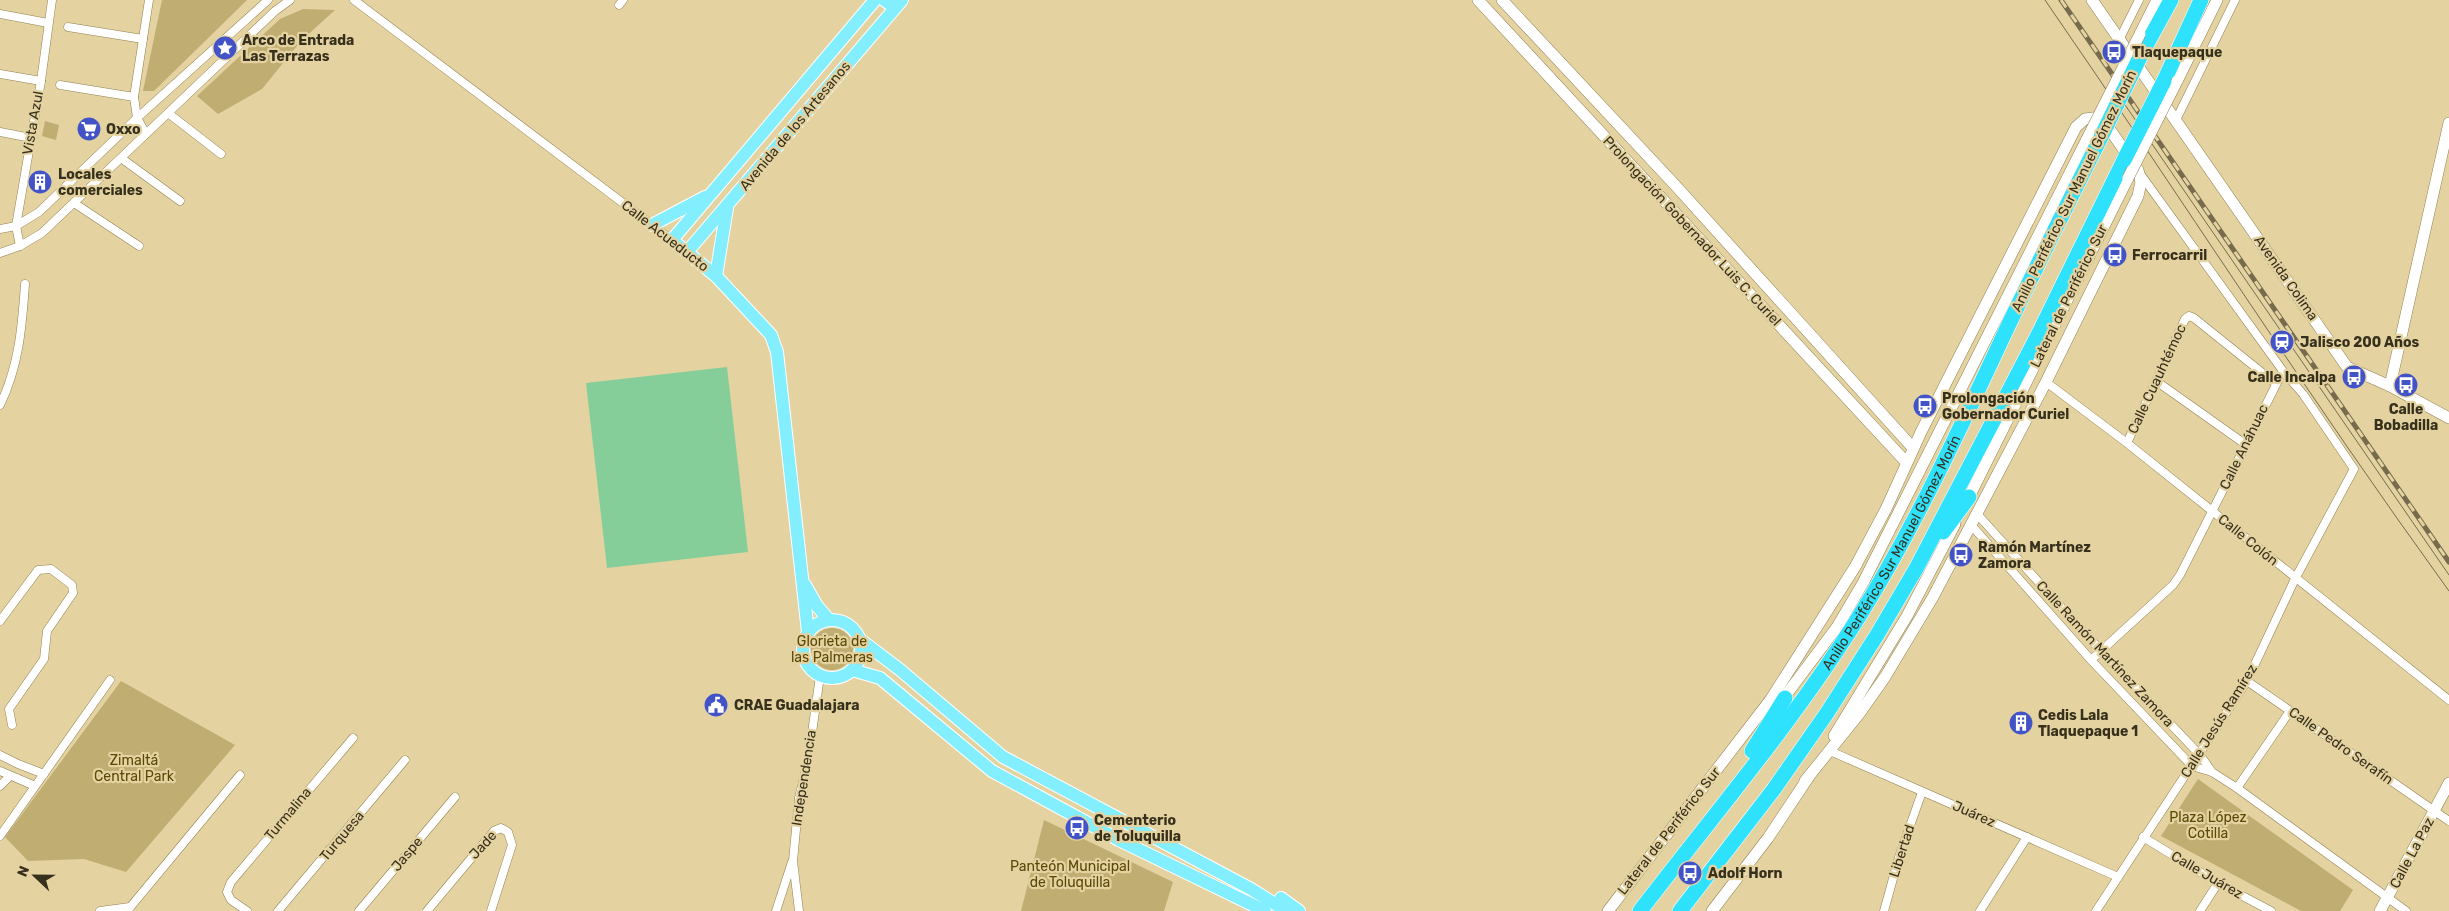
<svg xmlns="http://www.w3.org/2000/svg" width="2449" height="911" font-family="Rubik,sans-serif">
	<rect width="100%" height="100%" fill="#e4d3a1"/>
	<g fill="#c0ad72">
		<polygon points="162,0 247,0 154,91 143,91"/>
		<polygon points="303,9 335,10 301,41 262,89 218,114 197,96 280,19"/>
		<polygon points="45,121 59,125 56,140 42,136"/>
		<circle cx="832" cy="649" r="21"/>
		<polygon points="121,681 235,745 126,872 84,859 28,861 5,837"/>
		<polygon points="2198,779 2353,890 2340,911 2301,911 2161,836"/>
		<polygon points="1044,820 1173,882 1164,911 1021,911"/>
	</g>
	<polygon fill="#86ce99" points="727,367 748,552 607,568 586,383"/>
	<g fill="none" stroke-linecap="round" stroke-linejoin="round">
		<defs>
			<g id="street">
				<polyline points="354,0 672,240"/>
				<polyline points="619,5 623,0"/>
				<polyline points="0,14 48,23"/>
				<polyline points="68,27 143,39"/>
				<polyline points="2119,40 2139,0"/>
				<polyline points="0,74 41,81"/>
				<polyline points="60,85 134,97"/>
				<polyline points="168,113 221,154"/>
				<polyline points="2176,120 2235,0"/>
				<polyline points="0,132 31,138"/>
				<polyline points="146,134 137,118 134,97 149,0"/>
				<polyline points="121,158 180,201"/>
				<polyline points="74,203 139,246"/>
				<polyline points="0,229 16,226 39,212 137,118 268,0"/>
				<polyline points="20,246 16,226 41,81 52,0"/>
				<polyline points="0,253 20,246 42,233 275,11 290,0"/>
				<polyline points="2156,381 2245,444"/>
				<polyline points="2046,382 2127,443 2449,700"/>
				<path d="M0 405C19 366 22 327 25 284"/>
				<polyline points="2127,443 2185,319 2189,316 2194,318 2275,383"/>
				<polyline points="1978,515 2101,651 2200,755 2212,772"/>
				<polyline points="1972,526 2091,660 2192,766 2212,772 2237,788 2406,911"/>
				<polyline points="0,621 38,570 51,569 72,585 73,593 47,631 44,659 9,709 12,725"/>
				<polyline points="2091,660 2173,585 2180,575 2283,371"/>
				<polyline points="2247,681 2449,821"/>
				<polyline points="1830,751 2118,877"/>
				<polyline points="0,755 18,764 44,774"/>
				<polyline points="0,771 35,786"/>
				<polyline points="0,786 10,776"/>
				<polyline points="2237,788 2290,711"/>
				<polyline points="0,836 110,680"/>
				<polyline points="2143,837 2218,883 2271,911"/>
				<polyline points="100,911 130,907"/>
				<polyline points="127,911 240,775"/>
				<polyline points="247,911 231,900 227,892 231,882 353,738"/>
				<polyline points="278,911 405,760"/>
				<polyline points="359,911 455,797"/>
				<polyline points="427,911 494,831 501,828 508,832 512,845 491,911"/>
				<polyline points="776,911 792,862"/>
				<polyline points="799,911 793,861 799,798 808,761 820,676"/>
				<polyline points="1884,911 1899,857 1922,792"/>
				<polyline points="1980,911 2027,837"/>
				<polyline points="2096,911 2247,681 2295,579 2354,469 2303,394 2283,371 2141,175"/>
				<polyline points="2200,911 2218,883"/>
			</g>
			<g id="secondary">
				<polyline points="1478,0 1906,462"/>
				<polyline points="1502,0 1675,185 1913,448"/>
				<polyline points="2092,0 2347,367 2390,386 2449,418"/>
				<polyline points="2140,34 2157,0"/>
				<polyline points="2177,81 2217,0"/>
				<polyline points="2390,386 2449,123"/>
				<polyline points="1966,503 2128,178"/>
				<polyline points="1780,703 1837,627 1863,583 2087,139"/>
				<polyline points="1834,736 1907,616 1955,524"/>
				<polyline points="1608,911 1771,699 1855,567 1886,509 1921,432 2076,127 2085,119 2101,117 2138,170 2141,182 2138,196 2046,382 1933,597 1885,677 1859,714 1805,781"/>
				<polyline points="1712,911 1768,838 1810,775"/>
				<polyline points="2380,911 2449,783"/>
			</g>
			<g id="primary">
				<polyline points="884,0 895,8"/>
				<polyline points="652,225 705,197"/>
				<polyline points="687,252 902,0"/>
				<polyline points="716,276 727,208"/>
				<polyline points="805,585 817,606 829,620"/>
				<circle cx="832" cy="649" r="29"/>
				<polyline points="808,632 777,352 771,335 716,276 672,240 875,0"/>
				<polyline points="858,638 899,669 1003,757 1251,889 1286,911"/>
				<polyline points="852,670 880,678 992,771 1119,840 1265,911"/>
				<polyline points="1281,898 1299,911"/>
			</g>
			<g id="highway">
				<polyline points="2143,51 2171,0"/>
				<polyline points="2164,81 2201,0"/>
				<polyline points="1943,532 1969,497"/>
				<polyline points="1752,751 1785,698"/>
				<path id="s1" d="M1640 911C1713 816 1791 724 1855 623 1915 528 1961 426 2009 324 2039 261 2070 199 2101 137"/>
				<polyline points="1680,911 1774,789 1827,713 1877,635 1917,567 2037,337 2124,160"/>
			</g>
		</defs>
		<use href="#street" stroke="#918151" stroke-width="9"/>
		<use href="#secondary" stroke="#918151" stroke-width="12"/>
		<use href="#primary" stroke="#fff" stroke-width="14"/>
		<use href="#highway" stroke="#fff" stroke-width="16"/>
		<use href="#street" stroke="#fff" stroke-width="8"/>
		<use href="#secondary" stroke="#fff" stroke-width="11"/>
		<use href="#primary" stroke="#82eefe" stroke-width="12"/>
		<use href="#highway" stroke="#2ee2fe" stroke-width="15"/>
		<g stroke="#766c4d" stroke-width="1">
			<path d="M2045 0C2181 197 2309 398 2449 591"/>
			<polyline points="2121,99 2449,575"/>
		</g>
		<defs>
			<polyline id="rail" points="2061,0 2449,562"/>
		</defs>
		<use href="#rail" stroke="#766c4d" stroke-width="5"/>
		<use href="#rail" stroke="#e4d3a1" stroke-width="3" stroke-dasharray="9" stroke-linecap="butt"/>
		<defs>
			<g id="secondary-bridge">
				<polyline points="2087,139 2140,34"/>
				<polyline points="2128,178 2177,81"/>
			</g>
			<g id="highway-bridge">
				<polyline points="2101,137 2143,51"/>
				<polyline points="2124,160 2164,81"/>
			</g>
		</defs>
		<use href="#secondary-bridge" stroke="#918151" stroke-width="12" stroke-linecap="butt"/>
		<use href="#highway-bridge" stroke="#fff" stroke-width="16" stroke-linecap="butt"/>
		<use href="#secondary-bridge" stroke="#fff" stroke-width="11"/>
		<use href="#highway-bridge" stroke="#2ee2fe" stroke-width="15"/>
	</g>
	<defs>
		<symbol id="sight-disc" viewBox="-11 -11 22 22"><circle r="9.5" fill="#4253c7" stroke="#e4d3a1"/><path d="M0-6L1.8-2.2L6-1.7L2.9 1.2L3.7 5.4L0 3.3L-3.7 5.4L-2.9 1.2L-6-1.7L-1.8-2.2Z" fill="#fff"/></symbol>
		<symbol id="bus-disc" viewBox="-11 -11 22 22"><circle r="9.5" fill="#4253c7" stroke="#e4d3a1"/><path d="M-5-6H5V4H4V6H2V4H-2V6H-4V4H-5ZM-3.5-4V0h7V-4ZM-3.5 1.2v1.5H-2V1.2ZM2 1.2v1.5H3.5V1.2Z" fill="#fff"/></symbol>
		<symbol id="supermarket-disc" viewBox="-11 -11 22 22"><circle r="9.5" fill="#4253c7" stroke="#e4d3a1"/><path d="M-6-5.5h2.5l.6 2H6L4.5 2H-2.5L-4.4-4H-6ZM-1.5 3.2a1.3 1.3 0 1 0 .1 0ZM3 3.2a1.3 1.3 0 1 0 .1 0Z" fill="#fff"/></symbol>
		<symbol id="building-disc" viewBox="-11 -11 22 22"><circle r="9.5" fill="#4253c7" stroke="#e4d3a1"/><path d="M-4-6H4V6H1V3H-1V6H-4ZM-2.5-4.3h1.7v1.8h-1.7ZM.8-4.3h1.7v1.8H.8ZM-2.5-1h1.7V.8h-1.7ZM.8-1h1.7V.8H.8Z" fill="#fff"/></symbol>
		<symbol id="station-disc" viewBox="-11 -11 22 22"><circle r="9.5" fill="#4253c7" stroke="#e4d3a1"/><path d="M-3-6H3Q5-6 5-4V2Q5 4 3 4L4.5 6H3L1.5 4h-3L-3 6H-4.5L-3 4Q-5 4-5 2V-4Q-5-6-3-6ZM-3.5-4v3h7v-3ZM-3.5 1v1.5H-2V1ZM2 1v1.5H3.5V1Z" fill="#fff"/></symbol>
		<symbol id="civic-disc" viewBox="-11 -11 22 22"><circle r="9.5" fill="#4253c7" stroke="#e4d3a1"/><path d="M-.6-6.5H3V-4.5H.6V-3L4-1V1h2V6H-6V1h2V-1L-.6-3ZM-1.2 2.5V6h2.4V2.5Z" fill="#fff"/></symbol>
	</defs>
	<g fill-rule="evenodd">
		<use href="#sight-disc" x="211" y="34" width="28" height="28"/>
		<use href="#bus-disc" x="2100" y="38" width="28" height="28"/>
		<use href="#supermarket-disc" x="75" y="115" width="28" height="28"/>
		<use href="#building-disc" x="26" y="168" width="28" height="28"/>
		<use href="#bus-disc" x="2101" y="241" width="28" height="28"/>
		<use href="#station-disc" x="2268" y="328" width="28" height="28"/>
		<use href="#bus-disc" x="2340" y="363" width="28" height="28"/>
		<use href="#bus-disc" x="2392" y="371" width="28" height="28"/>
		<use href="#bus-disc" x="1911" y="392" width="28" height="28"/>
		<use href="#bus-disc" x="1947" y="541" width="28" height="28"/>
		<use href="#civic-disc" x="702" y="691" width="28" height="28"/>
		<use href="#building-disc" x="2007" y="709" width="28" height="28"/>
		<use href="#bus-disc" x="1063" y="814" width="28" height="28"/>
		<use href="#bus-disc" x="1676" y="859" width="28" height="28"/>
	</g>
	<g text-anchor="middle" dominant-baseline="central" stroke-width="4.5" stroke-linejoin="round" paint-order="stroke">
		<g font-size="14" font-weight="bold" fill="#37301c" stroke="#e4d3a1" text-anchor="start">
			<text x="242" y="40">Arco de Entrada<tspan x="242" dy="16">Las Terrazas</tspan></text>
			<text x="2132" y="52">Tlaquepaque</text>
			<text x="106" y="129">Oxxo</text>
			<text x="58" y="174">Locales<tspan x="58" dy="16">comerciales</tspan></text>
			<text x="2132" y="255">Ferrocarril</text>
			<text x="2300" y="342">Jalisco 200 Años</text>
			<text x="2336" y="377" text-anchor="end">Calle Incalpa</text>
			<text x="1942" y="398">Prolongación<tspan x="1942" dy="16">Gobernador Curiel</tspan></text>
			<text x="2406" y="409" text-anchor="middle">Calle<tspan x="2406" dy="16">Bobadilla</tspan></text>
			<text x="1978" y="547">Ramón Martínez<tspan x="1978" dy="16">Zamora</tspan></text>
			<text x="734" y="705">CRAE Guadalajara</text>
			<text x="2038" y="715">Cedis Lala<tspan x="2038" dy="16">Tlaquepaque 1</tspan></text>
			<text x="1094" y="820">Cementerio<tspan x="1094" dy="16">de Toluquilla</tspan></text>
			<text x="1708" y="873">Adolf Horn</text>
		</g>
		<g font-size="14" fill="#37301c" stroke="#e4d3a1">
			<text transform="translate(33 123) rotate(-80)">Vista Azul</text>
			<text transform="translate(795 126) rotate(-50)">Avenida de los Artesanos</text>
			<text transform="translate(2074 191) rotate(-64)">Anillo Periférico Sur Manuel Gómez Morín</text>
			<text transform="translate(1692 231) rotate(47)">Prolongación Gobernador Luis C. Curiel</text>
			<text transform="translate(665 236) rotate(38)">Calle Acueducto</text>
			<text transform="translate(2286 278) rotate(55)">Avenida Colima</text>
			<text transform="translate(2069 296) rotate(-64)">Lateral de Periférico Sur</text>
			<text transform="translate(2157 379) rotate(-65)">Calle Cuauhtémoc</text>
			<text transform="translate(2244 447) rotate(-64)">Calle Anáhuac</text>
			<text transform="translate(2248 540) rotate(39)">Calle Colón</text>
			<text stroke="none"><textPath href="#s1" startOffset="439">Anillo Periférico Sur Manuel Gómez Morín</textPath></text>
			<text transform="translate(2105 654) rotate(47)">Calle Ramón Martínez Zamora</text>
			<text transform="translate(2219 721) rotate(-58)">Calle Jesús Ramírez</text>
			<text transform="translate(2341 746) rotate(35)">Calle Pedro Serafín</text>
			<text transform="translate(804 778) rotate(-81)">Independencia</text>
			<text transform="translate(288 814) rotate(-50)">Turmalina</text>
			<text transform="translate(1974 814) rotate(24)">Juárez</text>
			<text transform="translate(1669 831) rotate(-52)">Lateral de Periférico Sur</text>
			<text transform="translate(342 836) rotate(-50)">Turquesa</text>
			<text transform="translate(483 845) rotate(-47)">Jade</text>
			<text transform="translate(1902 851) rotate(-72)">Libertad</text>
			<text transform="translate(2412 853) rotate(-62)">Calle La Paz</text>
			<text transform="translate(407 854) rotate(-50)">Jaspe</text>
			<text transform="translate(2207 875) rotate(30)">Calle Juárez</text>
		</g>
		<g font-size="14" fill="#5a4804" stroke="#e4d3a1">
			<text x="832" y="641">Glorieta de<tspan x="832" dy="16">las Palmeras</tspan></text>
			<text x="134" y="760">Zimaltá<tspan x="134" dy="16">Central Park</tspan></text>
			<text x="2208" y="817">Plaza López<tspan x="2208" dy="16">Cotilla</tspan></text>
			<text x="1070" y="866">Panteón Municipal<tspan x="1070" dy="16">de Toluquilla</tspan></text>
		</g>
	</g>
	<g transform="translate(35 876) rotate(292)" stroke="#e4d3a1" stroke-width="4" paint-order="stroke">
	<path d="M0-4L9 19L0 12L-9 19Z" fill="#37301c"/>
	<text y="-8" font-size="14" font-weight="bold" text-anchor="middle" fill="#37301c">N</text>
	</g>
</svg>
